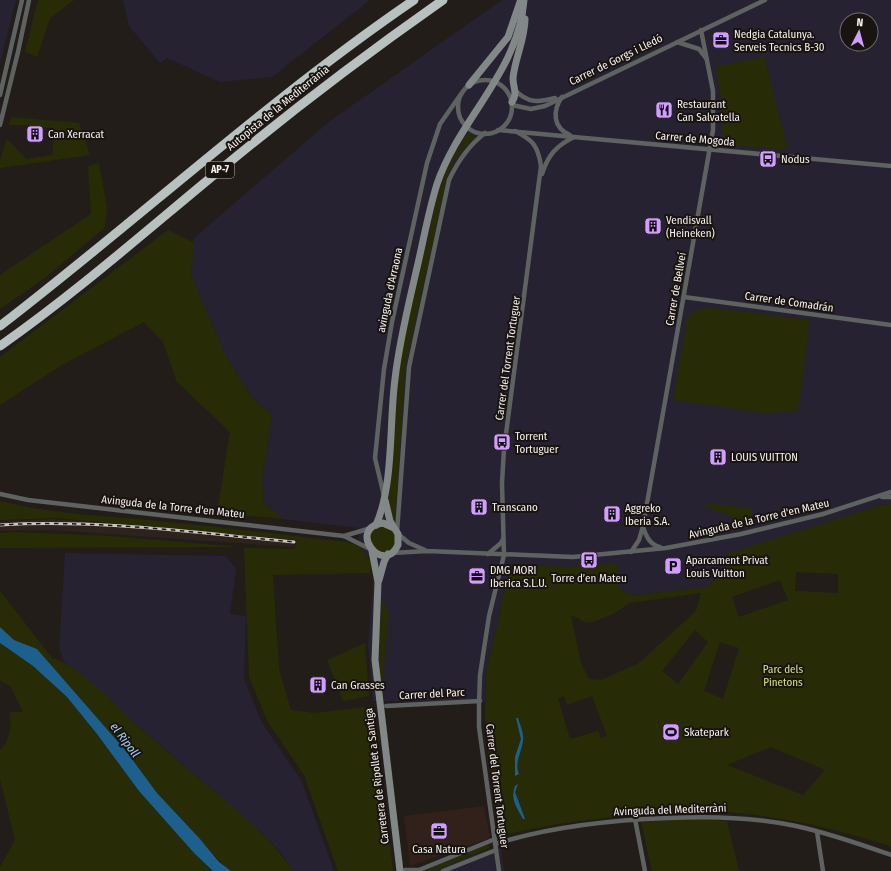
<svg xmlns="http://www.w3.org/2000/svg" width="891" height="871" font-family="'Fira Sans Condensed',sans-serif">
	<rect width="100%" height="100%" fill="#221d19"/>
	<polygon fill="#2e231c" points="52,519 175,528 295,540 294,547 52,530 0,531 0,522"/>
	<g fill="#262232" fill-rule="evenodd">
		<polygon points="0,0 16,0 0,63"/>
		<polygon points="123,0 370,0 272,77 220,82 167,58 160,63 129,26"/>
		<path d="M502 0H891V504L881 505 749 548 726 567 709 586 637 595 629 594 619 588 617 564 568 567 510 564 486 675 485 702 373 701 368 646 374 574 370 558 359 549V528L283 519 264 503 262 480 272 415 251 396 225 354 191 275 193 239 330 121ZM847 20H871V44H847Z"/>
		<polygon points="65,553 226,556 236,569 230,614 246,616 244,679 262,723 301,780 334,871 293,871 281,853 259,830 123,713 76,670 64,662 59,647"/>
		<polygon points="501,846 504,871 426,871"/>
	</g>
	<polygon fill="#32201a" points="484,806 490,838 410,866 404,816"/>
	<g fill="#282c06" fill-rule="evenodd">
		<polygon points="38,0 74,0 50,18 37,57 25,52"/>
		<polygon points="764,56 788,150 732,145 724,138 722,132 721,100 716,67"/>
		<polygon points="12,117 79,123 90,155 0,168 0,160 7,139 26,159 52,155 55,129 31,125 8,125"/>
		<polygon points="468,133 475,137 456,157 447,176 405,367 395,524 391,518 388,504 399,368 403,343 441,182 452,158"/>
		<polygon points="99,163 107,208 105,227 46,277 0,309 0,275 91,214 88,166"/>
		<polygon points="168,230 194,243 191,275 225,354 251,396 272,415 262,480 264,503 283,519 217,513 230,432 177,382 163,342 144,322 62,365 0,405 0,357"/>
		<polygon points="706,307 810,320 798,411 765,413 673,400 687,318 693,312"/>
		<path d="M0 501C55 515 112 516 168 522 228 528 287 535 346 542L358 545 371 561 370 573 273 575 279 669 291 710 314 713 373 706 393 871H338L304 775 268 722 249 677 244 548 294 549 297 540 56 518 0 520Z"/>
		<polygon points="705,503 752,508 750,527 748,528 745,522 704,506"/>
		<path d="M891 504V846C833 828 774 814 713 811 688 810 662 813 638 815 588 819 548 824 500 836L489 764 485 714 486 675 510 564 568 567 617 563 619 588 629 594 637 595 709 586 726 568 727 554 881 505ZM796 572 838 574V593L795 591ZM780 580 788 600 739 617 732 597ZM701 593 696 611 639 663 601 680 589 679 581 663 571 615 585 622H593L613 614 630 603ZM695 630 708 642 678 684 662 671ZM720 642 739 648 723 699 704 691ZM564 696 567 705 592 696 607 736 601 738 598 731 570 739 558 698ZM771 747 825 770 803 795 727 765Z"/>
		<path d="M380 527C399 527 400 545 386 554L373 551 369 535 375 529Z"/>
		<polygon points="14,532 111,536 239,547 0,548 0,533"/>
		<path d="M0 591 52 658C83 667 114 705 139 727 164 749 189 770 215 792 244 816 272 839 293 871H231L226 868 157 793 126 751 37 649 14 640 0 627Z"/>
		<polygon points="381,597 389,613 382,686 404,871 379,668"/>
		<path d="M0 643 33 666 67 697 97 734 139 791 194 853 213 871H0V867L15 840 0 779V750C11 742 11 725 10 712H23L11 687 0 680Z"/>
		<polygon points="365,643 369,696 343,701 327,660"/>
		<polygon points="696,819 727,821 739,871 652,871 641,822"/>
		<polygon points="489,844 490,848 433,871 421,871"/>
	</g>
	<g fill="#1d5f8d">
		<polygon points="0,627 14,640 37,649 126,751 157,793 200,839 219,862 231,871 213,871 194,853 139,791 97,734 67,697 33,666 0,643"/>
		<path d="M516 718H518C520 725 524 733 523 740 522 752 514 762 519 774L515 776V757L521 739Z"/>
		<path d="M518 784 515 792 525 819H523C517 807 510 800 515 786Z"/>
	</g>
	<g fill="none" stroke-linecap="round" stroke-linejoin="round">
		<g stroke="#5e6261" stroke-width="4.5">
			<polyline points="677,42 699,49 706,58"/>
			<circle cx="485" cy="107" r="27"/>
			<path d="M515 90C528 104 539 102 555 98"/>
			<polyline points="0,95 22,0"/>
			<path d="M562 97C552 111 553 128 570 135"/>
			<polyline points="512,105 531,109 545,106 765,0"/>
			<polyline points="0,125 18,52 29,0"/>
			<polyline points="498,130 891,166"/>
			<path d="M542 174C548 155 556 146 574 137"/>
			<polyline points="684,297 891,325"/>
			<polyline points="0,494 28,500 344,536 370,549"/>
			<polyline points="384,496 375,458 384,369 392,322 427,163 440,124 461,94"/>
			<polyline points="882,497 891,497"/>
			<path d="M643 527C646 536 650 545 660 547"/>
			<path d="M397 532 409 367 449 180C458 161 468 146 485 133"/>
			<polyline points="398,534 409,543 425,550"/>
			<polyline points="344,536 371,528"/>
			<polyline points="631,552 639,540 643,526 713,130 713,91 701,30"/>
			<polyline points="392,553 427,551 573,557 666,548 741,534 823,514 891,492"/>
			<polyline points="488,554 501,543 503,539"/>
			<polyline points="386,706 480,701"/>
			<polyline points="635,819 645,871"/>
			<polyline points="817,832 823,871"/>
			<path d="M495 844C552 826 610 820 669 818 710 816 754 817 796 826 828 833 860 844 891 855"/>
			<polyline points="405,870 419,870 495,839"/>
			<polyline points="443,871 496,850"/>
			<path d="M499 871 479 727V704L480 675 489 616 504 555 502 483 504 449 541 166C538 146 533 140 515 131"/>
		</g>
		<g stroke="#828887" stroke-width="7">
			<polyline points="469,85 508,37 520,2"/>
			<path d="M512 102C518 93 513 88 513 78 515 58 525 39 525 19"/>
			<path d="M385 500 390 521 398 534V545C383 577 346 528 383 523L394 528"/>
			<path d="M376 525C394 484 389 424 395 379 399 343 408 307 416 272 423 243 428 213 437 184 459 119 519 71 524 0"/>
			<polyline points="372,551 378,582 375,660 400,871"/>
			<polyline points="379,580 384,562 388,554"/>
		</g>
		<g stroke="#b7c1c0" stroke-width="9">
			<path d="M0 326C139 219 269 99 414 0"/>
			<path d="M0 346C77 292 147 230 220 170 292 110 366 54 443 0"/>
		</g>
		<defs>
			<path id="rail" d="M0 525C98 519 197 533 294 542"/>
		</defs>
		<use href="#rail" stroke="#cac6c3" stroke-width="3"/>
		<use href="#rail" stroke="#191410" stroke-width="1.5" stroke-dasharray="4.5" stroke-linecap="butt"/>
	</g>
	<defs>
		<symbol id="office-square" viewBox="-11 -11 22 22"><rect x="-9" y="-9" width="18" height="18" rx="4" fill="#d19dfe" stroke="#191410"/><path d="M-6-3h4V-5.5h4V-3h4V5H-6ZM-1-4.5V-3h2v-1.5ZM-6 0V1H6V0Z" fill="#111"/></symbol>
		<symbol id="restaurant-square" viewBox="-11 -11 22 22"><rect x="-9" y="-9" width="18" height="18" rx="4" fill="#d19dfe" stroke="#191410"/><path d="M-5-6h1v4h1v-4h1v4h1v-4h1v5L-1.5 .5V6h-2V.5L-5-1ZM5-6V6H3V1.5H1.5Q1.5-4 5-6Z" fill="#111"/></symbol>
		<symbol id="building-square" viewBox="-11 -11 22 22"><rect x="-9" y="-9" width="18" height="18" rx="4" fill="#d19dfe" stroke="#191410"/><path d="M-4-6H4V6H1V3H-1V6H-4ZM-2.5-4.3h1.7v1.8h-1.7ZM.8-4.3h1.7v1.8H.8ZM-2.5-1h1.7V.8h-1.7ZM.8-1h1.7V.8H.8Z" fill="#111"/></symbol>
		<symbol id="bus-square" viewBox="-11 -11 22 22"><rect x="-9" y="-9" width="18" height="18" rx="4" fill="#d19dfe" stroke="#191410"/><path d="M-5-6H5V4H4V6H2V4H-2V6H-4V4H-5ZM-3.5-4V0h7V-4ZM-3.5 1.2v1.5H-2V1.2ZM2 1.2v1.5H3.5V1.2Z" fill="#111"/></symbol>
		<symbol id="parking-square" viewBox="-11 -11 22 22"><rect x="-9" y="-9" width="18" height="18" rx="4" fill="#d19dfe" stroke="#191410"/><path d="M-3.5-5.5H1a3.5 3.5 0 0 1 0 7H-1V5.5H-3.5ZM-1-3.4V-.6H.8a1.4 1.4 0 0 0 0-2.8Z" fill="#111"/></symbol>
		<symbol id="stadium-square" viewBox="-11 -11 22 22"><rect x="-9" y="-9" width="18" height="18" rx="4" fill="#d19dfe" stroke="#191410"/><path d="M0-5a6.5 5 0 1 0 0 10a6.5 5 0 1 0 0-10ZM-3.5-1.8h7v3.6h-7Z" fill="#111"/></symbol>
	</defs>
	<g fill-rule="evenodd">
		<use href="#office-square" x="711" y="30" width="20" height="20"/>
		<use href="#restaurant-square" x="654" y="100" width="20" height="20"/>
		<use href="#building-square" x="25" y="124" width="20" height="20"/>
		<use href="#bus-square" x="758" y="149" width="20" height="20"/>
		<use href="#building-square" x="643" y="216" width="20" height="20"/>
		<use href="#bus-square" x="492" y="432" width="20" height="20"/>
		<use href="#building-square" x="708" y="447" width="20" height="20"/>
		<use href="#building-square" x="469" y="497" width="20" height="20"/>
		<use href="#building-square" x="602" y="504" width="20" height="20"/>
		<use href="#bus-square" x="579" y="550" width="20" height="20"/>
		<use href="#parking-square" x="663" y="556" width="20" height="20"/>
		<use href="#office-square" x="467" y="566" width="20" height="20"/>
		<use href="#building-square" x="308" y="675" width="20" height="20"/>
		<use href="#stadium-square" x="661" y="722" width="20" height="20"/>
		<use href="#office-square" x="429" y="821" width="20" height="20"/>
	</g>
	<g text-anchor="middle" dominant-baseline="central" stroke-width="4" stroke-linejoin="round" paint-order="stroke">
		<rect fill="#191410" stroke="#b3afab" stroke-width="1" x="206" y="162" width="28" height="16" rx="3"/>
		<g font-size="10" font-weight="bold" fill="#f5f1ee">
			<text x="220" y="170">AP-7</text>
		</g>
		<g font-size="11" fill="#f5f1ee" stroke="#191410" text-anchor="start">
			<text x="734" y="34">Nedgia Catalunya.<tspan x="734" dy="13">Serveis Tecnics B-30</tspan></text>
			<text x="677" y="104">Restaurant<tspan x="677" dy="13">Can Salvatella</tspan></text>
			<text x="48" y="134">Can Xerracat</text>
			<text x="781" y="159">Nodus</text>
			<text x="666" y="220">Vendisvall<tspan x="666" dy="13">(Heineken)</tspan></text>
			<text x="515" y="436">Torrent<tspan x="515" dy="13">Tortuguer</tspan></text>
			<text x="731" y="457">LOUIS VUITTON</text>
			<text x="492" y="507">Transcano</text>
			<text x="625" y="508">Aggreko<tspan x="625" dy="13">Iberia S.A.</tspan></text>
			<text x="686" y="560">Aparcament Privat<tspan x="686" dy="13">Louis Vuitton</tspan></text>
			<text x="490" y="570">DMG MORI<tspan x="490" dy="13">Iberica S.L.U.</tspan></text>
			<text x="589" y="578" text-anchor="middle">Torre d’en Mateu</text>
			<text x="331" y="685">Can Grasses</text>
			<text x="684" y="732">Skatepark</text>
			<text x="439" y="849" text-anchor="middle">Casa Natura</text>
		</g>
		<g font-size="11" fill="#f5f1ee" stroke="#191410">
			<text transform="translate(616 60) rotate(-26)">Carrer de Gorgs i Lledó</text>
			<text transform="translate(278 108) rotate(-39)">Autopista de la Mediterrània</text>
			<text transform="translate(695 139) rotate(5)">Carrer de Mogoda</text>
			<text transform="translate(676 289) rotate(-80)">Carrer de Bellveí</text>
			<text transform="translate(390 290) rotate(-78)">avinguda d'Arraona</text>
			<text transform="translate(789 302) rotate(8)">Carrer de Comadrán</text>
			<text transform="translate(508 358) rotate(-82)">Carrer del Torrent Tortuguer</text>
			<text transform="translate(173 507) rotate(6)">Avinguda de la Torre d'en Mateu</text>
			<text transform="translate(759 519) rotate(-13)">Avinguda de la Torre d'en Mateu</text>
			<text transform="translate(432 694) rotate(-3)">Carrer del Parc</text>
			<text transform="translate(377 776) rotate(-97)">Carretera de Ripollet a Santiga</text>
			<text transform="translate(497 786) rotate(83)">Carrer del Torrent Tortuguer</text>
			<text transform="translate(670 810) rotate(-2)">Avinguda del Mediterràni</text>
		</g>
		<g font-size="11" fill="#d5e47d" stroke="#191410">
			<text x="783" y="669">Parc dels<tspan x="783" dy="13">Pinetons</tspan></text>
		</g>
		<g font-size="12" font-style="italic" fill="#a0d1fa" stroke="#191410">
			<text transform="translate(125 740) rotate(53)">el Ripoll</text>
		</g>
	</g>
	<g transform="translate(859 32) rotate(6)"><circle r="19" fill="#191410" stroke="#716c69"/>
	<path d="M0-3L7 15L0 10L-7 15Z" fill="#d19dfe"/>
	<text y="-6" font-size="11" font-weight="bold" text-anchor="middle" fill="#f5f1ee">N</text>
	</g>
</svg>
